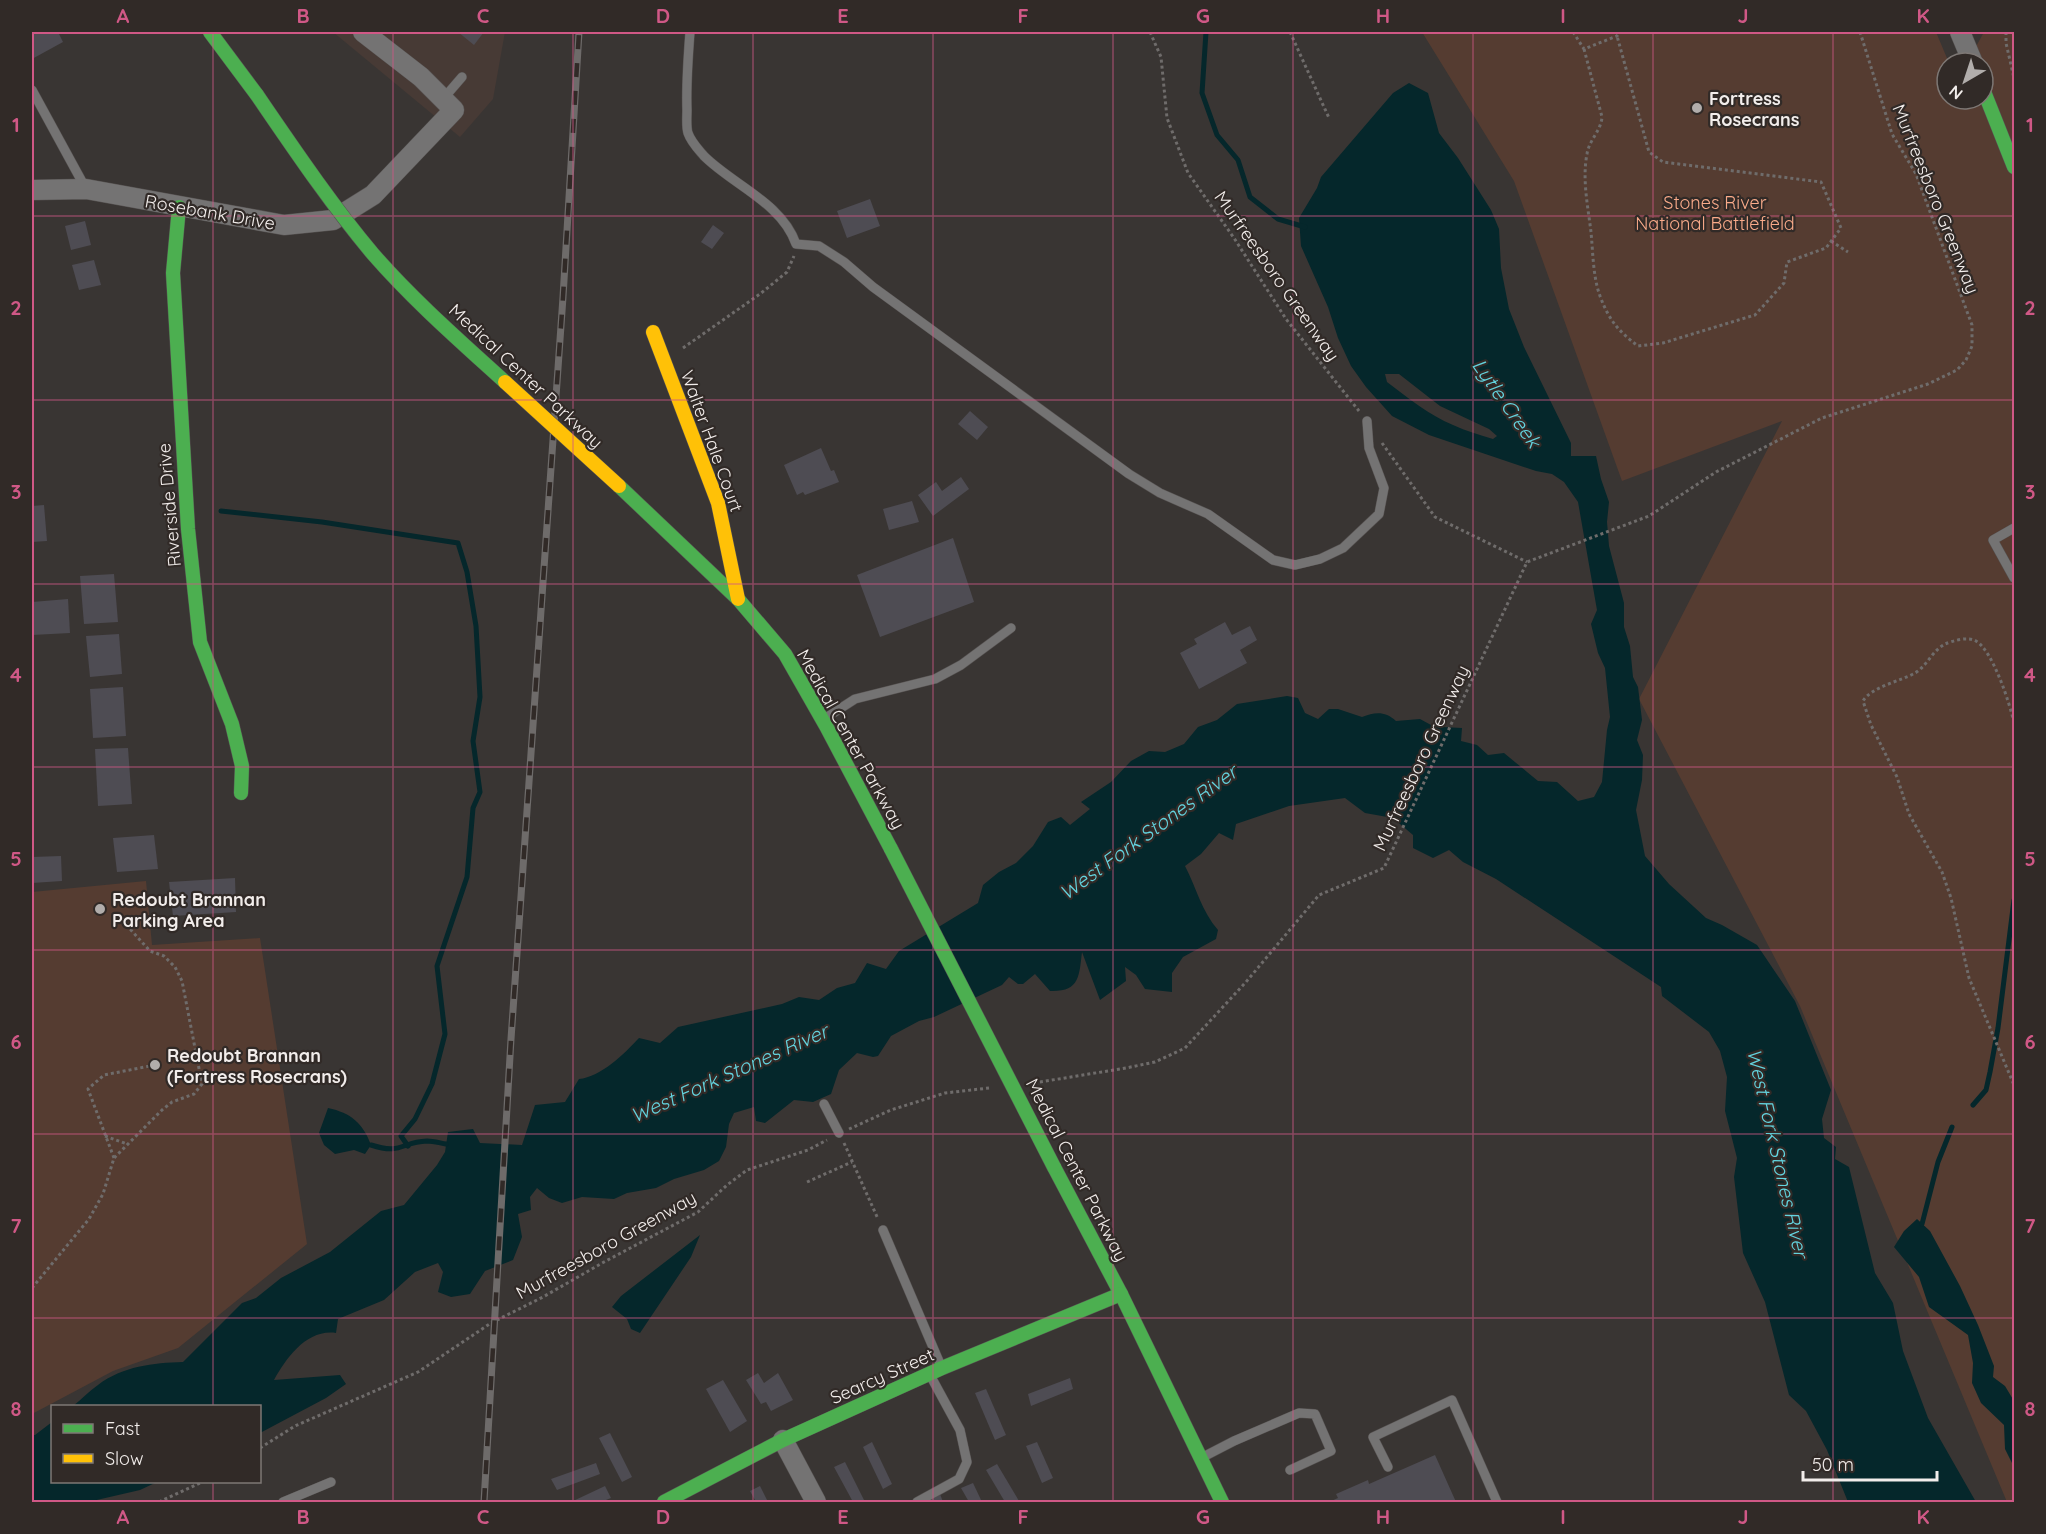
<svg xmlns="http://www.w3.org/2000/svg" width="2046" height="1534" font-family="Quicksand,sans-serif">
	<rect width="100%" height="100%" fill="#393533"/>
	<polygon fill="#473a35" points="333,32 505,32 493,99 460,137"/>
	<g fill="#553c31">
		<polygon points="1422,32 1936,32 1949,63 1947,63 1947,99 1983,99 1983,63 1967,63 1984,32 2014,32 2014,1502 2007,1502 1800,1006 1639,699 1782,421 1622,481 1514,181"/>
		<polygon points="146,881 152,945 260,938 307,1244 178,1348 113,1371 32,1414 32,892"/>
	</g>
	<g fill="#05272b" fill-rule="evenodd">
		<path d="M1409 83 1428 93 1439 133 1458 158 1491 210 1499 229 1501 268 1509 309 1524 347 1571 443V456H1596L1601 479 1609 502 1607 522 1609 546 1624 603V627L1630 646 1633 677 1638 687 1642 720 1637 740 1643 755 1642 780 1636 810 1645 856 1669 884 1706 918 1722 925 1757 945 1795 1001 1831 1090 1822 1119 1824 1138 1836 1147 1835 1159 1849 1167 1875 1273 1893 1303 1903 1351 1928 1418 1976 1502H1848L1827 1450 1806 1411 1789 1395 1765 1302 1743 1253 1734 1177 1737 1158 1725 1111 1727 1077 1720 1051 1709 1032 1662 996 1661 987 1496 879 1463 862 1449 850 1433 858 1413 848V835L1393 818 1365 813 1345 798 1289 806 1236 824 1233 840 1219 833 1201 854 1185 866C1196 887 1202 912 1218 930L1216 939 1183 957 1172 973V992L1145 989 1136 975 1125 967 1126 981 1100 1000 1082 952C1079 976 1080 992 1050 991L1035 974 1023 984H1018L1009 977 1002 985 934 1017 919 1021 891 1036 878 1056 873 1057 857 1053 839 1070 831 1094 813 1102 794 1100 765 1123 756 1121 754 1107 734 1113 729 1124 726 1147 719 1161 704 1170 674 1179 656 1188 627 1193 614 1199 582 1197 562 1203 549 1198 537 1188 530 1197 531 1210 518 1214 522 1237 513 1260 485 1271 470 1294 451 1297 438 1292 443 1272 438 1263 415 1272 384 1300 338 1319 336 1333C307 1329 287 1357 274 1380L340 1375 346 1384 326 1398 260 1433V1406H73C81 1400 89 1391 98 1385 123 1366 153 1363 183 1362L242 1303 256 1298 281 1278 330 1252 381 1211 404 1205 437 1165 445 1152 448 1132 473 1129 480 1143 522 1145 535 1105 565 1102 579 1079C601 1077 624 1054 639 1038L660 1043 678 1027 782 1004 799 997 819 1000 837 988 855 983 867 963 886 969 899 951 978 903 983 885 999 872 1016 863 1033 846 1048 822 1061 817 1070 825 1090 809 1081 802 1111 782 1131 761 1149 751 1165 752 1184 744 1198 727 1217 720 1237 704 1287 696 1298 698 1305 713 1318 719 1329 709H1338L1362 717C1375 712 1385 711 1396 721L1420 719 1431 725 1442 727 1462 728 1461 741 1477 745 1488 755 1504 753 1538 781 1557 782 1578 801 1594 797 1602 782 1607 730 1610 717 1605 668 1598 653 1591 624 1597 610 1578 502 1564 482 1552 474 1536 471 1429 435 1392 416 1366 387 1351 366 1338 338 1328 307 1301 246 1299 218 1317 188 1321 177 1393 93ZM1385 374H1399L1440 406 1489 429 1497 436 1493 439C1480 435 1466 431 1453 425 1429 415 1408 398 1387 382Z"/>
		<path d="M328 1108C351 1113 363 1123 371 1145L365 1154 354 1150 335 1154 324 1145 319 1133Z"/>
		<polygon points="1917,1219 1930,1231 1960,1286 1978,1325 1994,1366 1993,1377 2005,1386 2014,1401 2014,1467 2005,1449 2004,1425 1981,1403 1972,1383 1973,1363 1968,1335 1929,1307 1919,1277 1894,1247 1904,1231"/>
		<polygon points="700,1235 691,1257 640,1333 631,1329 627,1319 612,1307 621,1296"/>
		<polygon points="52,1422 52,1482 157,1482 140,1490 88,1502 32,1502 32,1435 35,1435"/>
	</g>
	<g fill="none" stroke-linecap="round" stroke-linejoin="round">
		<g stroke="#05272b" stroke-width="5">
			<polyline points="1206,32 1202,93 1217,135 1238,160 1250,197 1278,219 1305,227"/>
			<polyline points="221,511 322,522 458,543 467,572 476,626 480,697 473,741 480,792 473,808 467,877 437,966 445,1034 432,1084 415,1119 401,1136 408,1146"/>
			<polyline points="1973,1105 1986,1090 1990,1072 1998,1028 2014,900"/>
			<path d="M371 1145C402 1155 401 1142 427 1141 433 1141 440 1143 446 1144"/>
			<polyline points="1922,1224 1938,1162 1952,1127"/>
		</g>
	</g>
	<g fill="#4e4c53">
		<polygon points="32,32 58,32 63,42 32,59"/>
		<polygon points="458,32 484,32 474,45"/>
		<polygon points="870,199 880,226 847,238 837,211"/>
		<polygon points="85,221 91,245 71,250 65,226"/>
		<polygon points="713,225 724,233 712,249 701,242"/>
		<polygon points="94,260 101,285 79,290 72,265"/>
		<polygon points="970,411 988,427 977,440 958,424"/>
		<polygon points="821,448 831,471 834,470 839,482 805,495 803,492 797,495 784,465"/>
		<polygon points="961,477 969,489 933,516 918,495 936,482 942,491"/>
		<polygon points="912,501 919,522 889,530 883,509"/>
		<polygon points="44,505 47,541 32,542 32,506"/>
		<polygon points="953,538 974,602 880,637 857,575"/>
		<polygon points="114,574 118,622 84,624 80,576"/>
		<polygon points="68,599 70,633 32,635 32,602"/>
		<polygon points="1225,622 1232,635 1250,626 1257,640 1240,650 1247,663 1199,689 1180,653 1197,644 1194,639"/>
		<polygon points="119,634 122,674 90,677 86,636"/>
		<polygon points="123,687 126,736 93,738 90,689"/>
		<polygon points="128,748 132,804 98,806 95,749"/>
		<polygon points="154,835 158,869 117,872 113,838"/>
		<polygon points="61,856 62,881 32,883 32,857"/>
		<polygon points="235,878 236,912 173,916 169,882"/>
		<polygon points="758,1373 764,1383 778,1373 793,1400 771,1411 766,1402 761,1404 746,1380"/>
		<polygon points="1070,1378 1073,1389 1031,1406 1028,1394"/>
		<polygon points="723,1380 747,1421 730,1432 706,1389"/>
		<polygon points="986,1389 1006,1435 995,1440 975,1393"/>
		<polygon points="610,1433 632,1477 622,1482 599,1438"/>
		<polygon points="872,1442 892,1484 883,1489 863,1447"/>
		<polygon points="1037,1442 1053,1478 1042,1483 1026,1446"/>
		<polygon points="1435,1455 1456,1502 1329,1502 1338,1498 1336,1494 1368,1480 1369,1484"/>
		<polygon points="845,1462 865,1502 853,1502 834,1467"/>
		<polygon points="596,1463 600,1474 557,1490 551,1479"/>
		<polygon points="997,1464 1019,1501 1016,1502 1005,1502 986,1470"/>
		<polygon points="973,1483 982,1502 969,1502 961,1488"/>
		<polygon points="605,1486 611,1498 601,1502 571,1502"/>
		<polygon points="760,1486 768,1502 756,1502 750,1491"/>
		<polygon points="940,1494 943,1502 932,1502 931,1497"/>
	</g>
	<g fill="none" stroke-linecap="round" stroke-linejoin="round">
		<defs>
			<g id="lane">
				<path d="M690 32C688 58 686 84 687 110 687 117 686 127 688 133 691 142 698 149 704 156 733 185 782 203 796 244L819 246 844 262 873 287 1129 474 1160 493 1208 514 1273 560 1295 565 1320 559 1343 548 1379 514 1384 488 1369 448 1367 421"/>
				<polyline points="32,90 86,189"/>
				<polyline points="443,99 462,77"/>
				<polyline points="2014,528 1993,540 2014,578"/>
				<polyline points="824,719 855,699 935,679 961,665 1011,628"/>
				<polyline points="824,1104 839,1133"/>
				<polyline points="883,1230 941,1366"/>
				<polyline points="1203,1457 1234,1441 1299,1413 1315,1414 1331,1451 1290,1470"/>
				<polyline points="1388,1467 1373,1437 1452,1400 1497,1502"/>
				<polyline points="283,1502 331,1482"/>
				<polyline points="917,1502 959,1479 967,1462 960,1430 930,1375"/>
			</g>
			<g id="street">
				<polyline points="1960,32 1973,63"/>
				<polyline points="32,190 86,189 284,225 333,220 373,195 454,110 421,77 363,32"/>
				<polyline points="783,1440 816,1502"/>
			</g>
			<g id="fast">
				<polyline points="210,32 257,95"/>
				<polyline points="1983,89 2014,167"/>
				<polyline points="179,207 173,273 188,529 200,642 232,724 242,766 241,793"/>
				<polyline points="619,486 738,599 785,654 826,726 891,849"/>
				<polyline points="1054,1167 1121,1294 1222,1502"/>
				<polyline points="664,1502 783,1440 942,1368 1121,1294"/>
			</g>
			<polyline id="slow" points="653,332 718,503 738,599"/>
		</defs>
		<use href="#lane" stroke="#565251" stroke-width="10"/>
		<use href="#street" stroke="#565251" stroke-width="21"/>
		<use href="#fast" stroke="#565251" stroke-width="15"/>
		<use href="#slow" stroke="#565251" stroke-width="15"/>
		<g stroke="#6f6c6b" stroke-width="3" stroke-dasharray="3 3" stroke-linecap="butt">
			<polyline points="1150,32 1161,57 1167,118 1188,173 1234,238 1286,319 1359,411"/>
			<polyline points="1290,32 1329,118"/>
			<polyline points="1573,32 1584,49 1617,36 1620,32"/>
			<polyline points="2006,32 2006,43 2014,78"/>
			<path d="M1584 49 1602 117C1601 131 1589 140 1587 154 1582 179 1588 207 1591 232 1593 253 1593 277 1600 296 1609 320 1618 331 1638 346L1663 343 1755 315 1784 283 1787 262 1826 248 1841 228 1821 182 1663 162 1649 152 1617 36"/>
			<polyline points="1831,241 1848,252"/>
			<polyline points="683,348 760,294 787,272 794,256"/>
			<polyline points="1382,443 1435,517 1527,562"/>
			<path d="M2014 723C2010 704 1993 651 1976 641 1968 636 1952 641 1945 644 1932 651 1927 666 1915 673 1901 681 1871 687 1863 701L1871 725 1897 777 1909 814 1942 872 1951 898 1969 978 2014 1085"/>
			<polyline points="1034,1083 1126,1068 1155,1062 1185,1048 1246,982 1319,895 1384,868 1527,562 1649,516 1716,472 1822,418 1928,384 1957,370 1966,360 1972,346 1972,325 1916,174 1892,134 1860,32"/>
			<polyline points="849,1129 891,1110 945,1093 989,1088"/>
			<polyline points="105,1136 127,1144"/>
			<polyline points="844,1143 878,1219"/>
			<polyline points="114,1158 88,1089 104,1075 155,1065"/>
			<polyline points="807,1182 852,1162"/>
			<polyline points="32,1288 89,1219 103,1194 114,1158 162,1110 172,1102 194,1094 202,1084 182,981 175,967 164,956 150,951 120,918"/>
			<polyline points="260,1448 295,1426 418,1372 491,1323 543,1297 604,1262 698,1212 727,1185 747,1170 808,1150 827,1140"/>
			<polyline points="159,1502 202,1482"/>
		</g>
		<use href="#lane" stroke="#747373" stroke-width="9"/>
		<use href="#street" stroke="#747373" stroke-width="20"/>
		<use href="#fast" stroke="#4caf50" stroke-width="14"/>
		<use href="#slow" stroke="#ffc107" stroke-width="14"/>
		<defs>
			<polyline id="rail" points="484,1502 511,1039 563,297 579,32"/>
		</defs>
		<use href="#rail" stroke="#6e6b6a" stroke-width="7"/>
		<use href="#rail" stroke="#312a27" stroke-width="4.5" stroke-dasharray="14" stroke-linecap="butt"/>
		<defs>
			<g id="fast-bridge">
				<path d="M257 95C294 149 331 204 373 254 413 300 460 341 505 382"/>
				<polyline points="891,849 1054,1167"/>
			</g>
			<polyline id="slow-bridge" points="505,382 619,486"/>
		</defs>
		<use href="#fast-bridge" stroke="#565251" stroke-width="15" stroke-linecap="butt"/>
		<use href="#slow-bridge" stroke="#565251" stroke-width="15" stroke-linecap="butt"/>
		<use href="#fast-bridge" stroke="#4caf50" stroke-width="14"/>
		<use href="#slow-bridge" stroke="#ffc107" stroke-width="14"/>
	</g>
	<path fill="none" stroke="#d05886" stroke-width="1.5" stroke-opacity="0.55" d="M213 32V1406M393 32V1502M573 32V1502M753 32V1502M933 32V1502M1113 32V1502M1293 32V1502M1473 32V1502M1653 32V1502M1833 32V1502M32 216H2014M32 400H2014M32 584H2014M32 767H2014M32 950H2014M32 1134H2014M32 1318H2014M213 1482V1502"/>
	<g fill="#b1adab" stroke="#312a27" stroke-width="2">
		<circle cx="1697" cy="108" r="6"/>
		<circle cx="100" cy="909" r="6"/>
		<circle cx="155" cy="1065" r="6"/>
	</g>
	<g text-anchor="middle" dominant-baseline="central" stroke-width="4.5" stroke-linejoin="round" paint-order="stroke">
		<g font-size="18" font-weight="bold" fill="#f2edeb" stroke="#312a27" text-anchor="start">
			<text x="1709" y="98">Fortress<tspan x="1709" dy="21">Rosecrans</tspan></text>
			<text x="112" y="899">Redoubt Brannan<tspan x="112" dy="21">Parking Area</tspan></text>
			<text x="167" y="1055">Redoubt Brannan<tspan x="167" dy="21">(Fortress Rosecrans)</tspan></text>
		</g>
		<g font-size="18" fill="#f2edeb" stroke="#312a27">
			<text transform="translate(1936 199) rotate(68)">Murfreesboro Greenway</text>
			<text transform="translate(210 212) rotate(10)">Rosebank Drive</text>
			<text transform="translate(1277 276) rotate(55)">Murfreesboro Greenway</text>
			<text transform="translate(526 376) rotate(43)">Medical Center Parkway</text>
			<text transform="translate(712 441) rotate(70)">Walter Hale Court</text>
			<text transform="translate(169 505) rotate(-95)">Riverside Drive</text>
			<text transform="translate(851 739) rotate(61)">Medical Center Parkway</text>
			<text transform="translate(1421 758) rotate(-65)">Murfreesboro Greenway</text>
			<text transform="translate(1077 1170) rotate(63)">Medical Center Parkway</text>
			<text transform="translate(606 1245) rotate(-29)">Murfreesboro Greenway</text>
			<text transform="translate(882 1376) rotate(-24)">Searcy Street</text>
		</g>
		<g font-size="18" fill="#faab8a" stroke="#312a27">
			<text x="1715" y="202">Stones River<tspan x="1715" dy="21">National Battlefield</tspan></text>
		</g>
		<g font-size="20" font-style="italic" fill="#63d4df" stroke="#312a27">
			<text transform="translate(1507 403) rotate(55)">Lytle Creek</text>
			<text transform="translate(1148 832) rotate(-36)">West Fork Stones River</text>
			<text transform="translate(729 1073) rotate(-24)">West Fork Stones River</text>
			<text transform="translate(1778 1153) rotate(77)">West Fork Stones River</text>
		</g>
	</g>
	<rect width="2046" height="1534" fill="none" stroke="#312a27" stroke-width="66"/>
	<rect x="51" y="1405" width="210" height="78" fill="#312a27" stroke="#7e7875" stroke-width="1.5"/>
	<rect x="63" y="1424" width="30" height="9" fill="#4caf50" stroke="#7e7875" stroke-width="1.5"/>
	<text x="105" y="1435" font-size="18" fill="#f2edeb">Fast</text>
	<rect x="63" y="1454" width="30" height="9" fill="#ffc107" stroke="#7e7875" stroke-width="1.5"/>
	<text x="105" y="1465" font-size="18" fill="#f2edeb">Slow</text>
	<g transform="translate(1965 81) rotate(219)"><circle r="28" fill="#312a27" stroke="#7e7875" stroke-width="1.5"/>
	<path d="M0-4.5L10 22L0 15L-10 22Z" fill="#b1adab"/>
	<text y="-9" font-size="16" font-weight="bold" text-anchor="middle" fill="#f2edeb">N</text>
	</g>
	<path d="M1803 1471v9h134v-9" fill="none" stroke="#f2edeb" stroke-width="3"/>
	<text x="1812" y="1471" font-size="18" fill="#f2edeb" stroke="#312a27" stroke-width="4.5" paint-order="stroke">50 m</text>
	<rect x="33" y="33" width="1980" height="1468" fill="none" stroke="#d05886" stroke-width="2"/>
	<g font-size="20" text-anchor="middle" font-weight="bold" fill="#d05886">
		<text x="123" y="23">A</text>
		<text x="303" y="23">B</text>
		<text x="483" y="23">C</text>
		<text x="663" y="23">D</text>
		<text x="843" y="23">E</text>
		<text x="1023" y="23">F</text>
		<text x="1203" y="23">G</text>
		<text x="1383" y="23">H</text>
		<text x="1563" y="23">I</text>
		<text x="1743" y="23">J</text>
		<text x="1923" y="23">K</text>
		<text x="16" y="132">1</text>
		<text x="2030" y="132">1</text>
		<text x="16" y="315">2</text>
		<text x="2030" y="315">2</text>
		<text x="16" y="499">3</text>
		<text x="2030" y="499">3</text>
		<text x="16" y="682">4</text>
		<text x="2030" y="682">4</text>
		<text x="16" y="866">5</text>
		<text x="2030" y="866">5</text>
		<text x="16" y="1049">6</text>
		<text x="2030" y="1049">6</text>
		<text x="16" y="1233">7</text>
		<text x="2030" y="1233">7</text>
		<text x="16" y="1416">8</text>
		<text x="2030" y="1416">8</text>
		<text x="123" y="1524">A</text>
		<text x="303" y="1524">B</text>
		<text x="483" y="1524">C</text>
		<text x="663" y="1524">D</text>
		<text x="843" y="1524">E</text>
		<text x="1023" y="1524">F</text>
		<text x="1203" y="1524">G</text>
		<text x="1383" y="1524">H</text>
		<text x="1563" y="1524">I</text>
		<text x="1743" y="1524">J</text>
		<text x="1923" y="1524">K</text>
	</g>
</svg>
